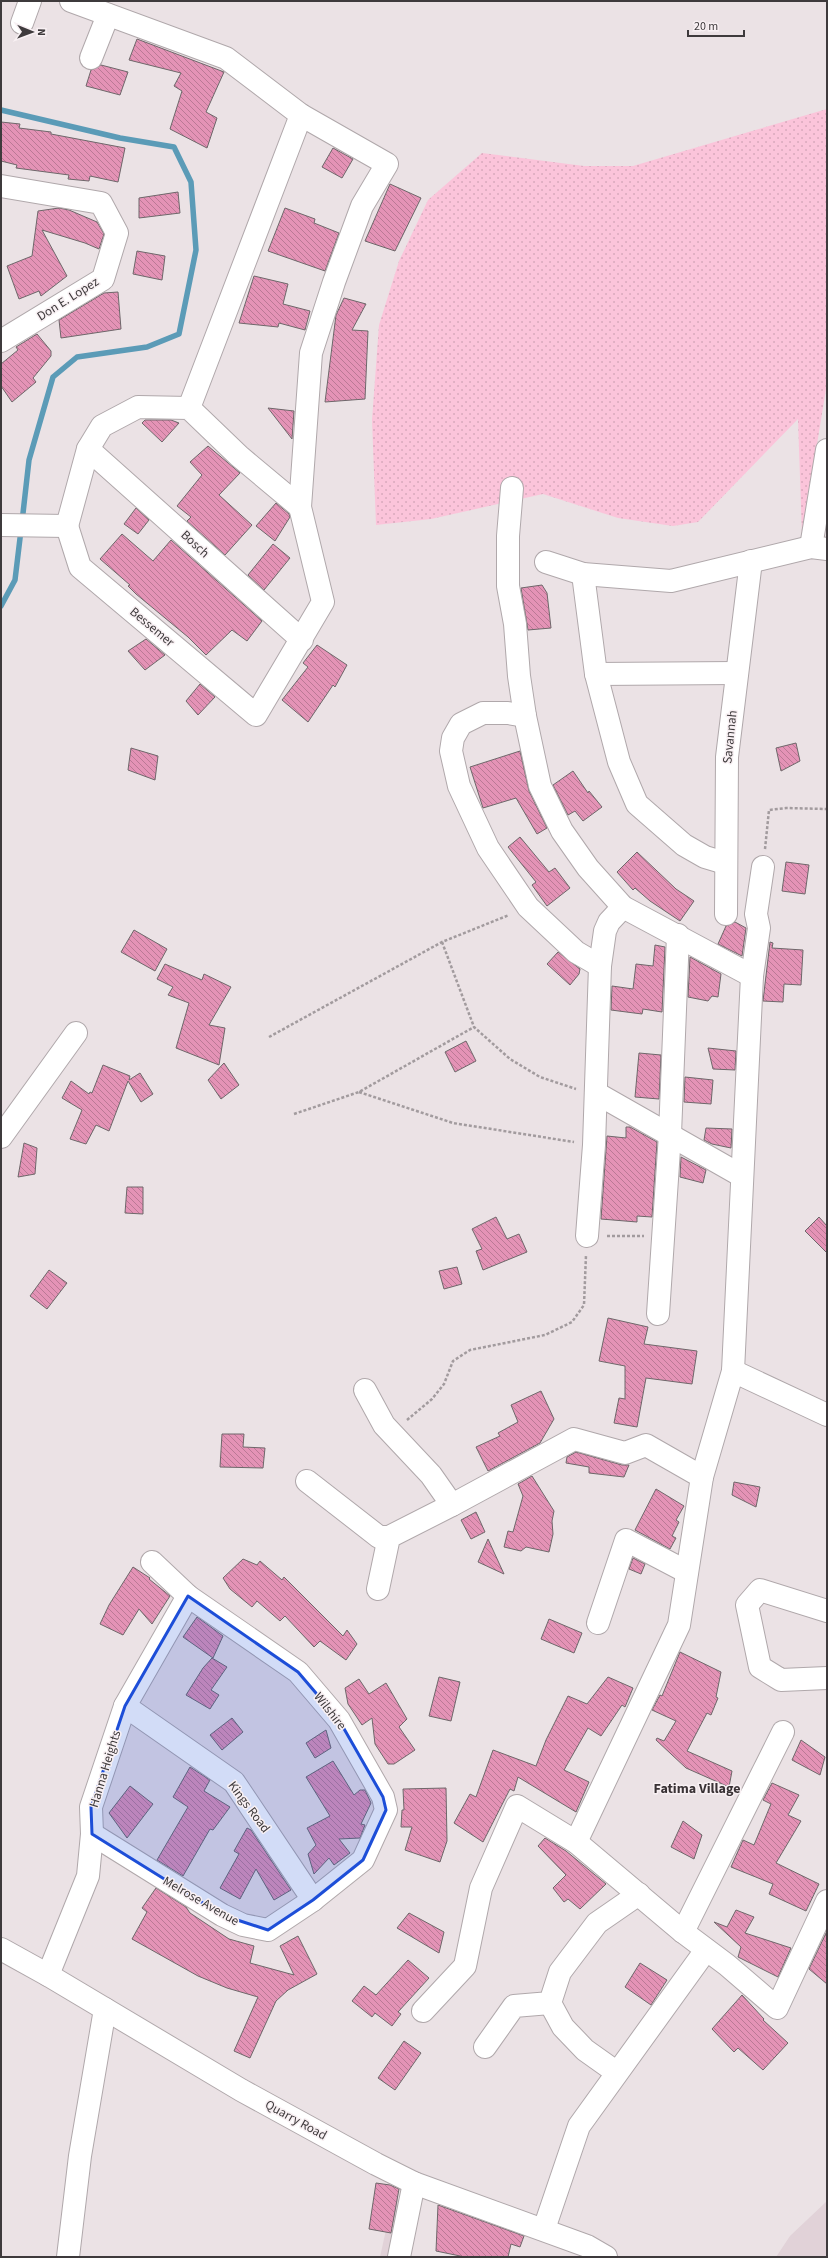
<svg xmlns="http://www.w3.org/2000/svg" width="828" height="2258" font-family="'Source Sans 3',sans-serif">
	<defs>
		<pattern id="grass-dots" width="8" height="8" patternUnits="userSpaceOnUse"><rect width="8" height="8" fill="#fbc4da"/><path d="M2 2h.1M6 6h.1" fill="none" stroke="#d8a9bc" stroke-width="1.8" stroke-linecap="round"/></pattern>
		<pattern id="building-back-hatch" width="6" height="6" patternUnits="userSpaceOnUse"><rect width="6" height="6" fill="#e493b6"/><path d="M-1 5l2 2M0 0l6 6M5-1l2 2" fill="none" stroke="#ba7995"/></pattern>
	</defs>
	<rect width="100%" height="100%" fill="#ebe2e5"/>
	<g fill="#e1d2d8">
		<polygon points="393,2198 419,2206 408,2257 380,2257"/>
		<polygon points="827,2201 827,2257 776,2257 790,2236"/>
	</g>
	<polygon fill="url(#grass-dots)" points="827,109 827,383 802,536 798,419 698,522 673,526 618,518 543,494 431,519 376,525 372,420 379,325 399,261 428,200 482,153 584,166 633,166"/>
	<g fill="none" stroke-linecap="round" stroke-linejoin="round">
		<g stroke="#5b9bb7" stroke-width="5.5">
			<polyline points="1,110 120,138 174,147 191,182 196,250 179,334 147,347 77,357 53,377 29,460 22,522"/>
			<polyline points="1,606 15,580 21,530"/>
		</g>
	</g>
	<g fill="url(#building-back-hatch)" stroke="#6e676a">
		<polygon points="137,39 224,72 206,112 217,118 207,148 170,129 182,91 174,86 181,73 129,60"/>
		<polygon points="101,65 128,72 120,95 86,86 91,70"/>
		<polygon points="1,122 20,124 19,128 51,132 51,134 125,148 118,182 90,176 89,181 68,179 69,175 16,168 17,165 1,161"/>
		<polygon points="333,148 353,159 342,178 322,167"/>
		<polygon points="390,184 421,198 395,251 365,241"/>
		<polygon points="178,192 180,213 139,218 139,198"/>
		<polygon points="59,208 69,210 97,222 104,234 99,249 85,243 42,230 67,276 41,296 39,291 19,299 7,266 32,256 38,211"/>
		<polygon points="285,208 315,219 314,223 339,233 325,271 268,251"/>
		<polygon points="137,251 165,256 162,280 133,274"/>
		<polygon points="254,276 288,284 283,304 310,311 305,330 279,323 278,327 239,323"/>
		<polygon points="118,292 121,329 61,338 59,320 104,293"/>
		<polygon points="344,298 366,304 352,330 368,331 365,399 325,402 336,315"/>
		<polygon points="37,334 51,351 51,356 33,378 36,382 12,402 1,386 1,364 18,350 16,347"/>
		<polygon points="268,408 294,411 292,439"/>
		<polygon points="145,420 171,420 179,423 162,442 142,423"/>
		<polygon points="208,446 240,473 219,495 252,525 225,555 187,521 191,517 177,506 202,475 190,462"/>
		<polygon points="276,503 289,514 290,517 275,541 256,526"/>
		<polygon points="136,508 149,520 138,534 124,524"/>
		<polygon points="122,534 153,561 171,540 262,621 247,641 232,630 206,655 188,637 136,594 128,586 130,585 100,559"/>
		<polygon points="273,544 290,558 264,590 248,575"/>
		<polygon points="542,585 547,593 551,628 528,630 521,588"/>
		<polygon points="146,639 165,655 145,670 128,651"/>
		<polygon points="317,645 347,665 335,687 333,685 308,722 282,700 308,667 303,663"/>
		<polygon points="200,684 215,697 198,715 186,701"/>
		<polygon points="796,743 800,761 781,771 776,748"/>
		<polygon points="131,748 158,756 155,780 128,770"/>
		<polygon points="520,751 529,791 547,828 537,834 516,798 483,808 470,767"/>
		<polygon points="573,771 588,793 589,791 602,807 583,821 575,811 568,815 553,785"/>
		<polygon points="520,837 549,872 555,868 570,888 547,906 532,885 536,882 508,847"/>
		<polygon points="637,852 676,889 694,901 680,921 650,901 635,888 633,890 617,872"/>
		<polygon points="786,862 809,865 805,894 782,891"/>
		<polygon points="735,922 746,928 742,956 718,944 726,926"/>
		<polygon points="134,930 167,949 155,971 121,952"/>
		<polygon points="770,942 773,943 772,948 803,950 801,985 784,984 783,1002 763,1001"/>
		<polygon points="655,945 665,947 662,1012 643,1009 642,1014 611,1010 612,986 633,989 636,964 653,966"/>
		<polygon points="558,952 580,969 579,974 570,985 547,964"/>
		<polygon points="690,957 721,974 718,997 712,996 708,1001 688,997"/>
		<polygon points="165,964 202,980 204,974 231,987 209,1025 225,1028 219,1065 176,1048 189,1003 168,995 173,987 157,979"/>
		<polygon points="466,1041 476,1061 455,1072 445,1052"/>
		<polygon points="708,1048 736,1051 735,1070 713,1069"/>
		<polygon points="639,1053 661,1055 659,1099 635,1097"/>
		<polygon points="224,1063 239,1085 221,1099 208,1080"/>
		<polygon points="103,1065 130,1076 129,1080 140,1073 153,1094 141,1102 128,1081 109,1131 96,1125 86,1144 70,1139 82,1110 62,1098 71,1081 89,1094 90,1092 92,1093"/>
		<polygon points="685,1077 713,1080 711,1104 684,1102"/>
		<polygon points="626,1127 630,1127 657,1142 652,1217 637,1216 637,1222 601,1219 607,1136 626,1138"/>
		<polygon points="706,1128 732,1129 731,1148 712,1144 704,1140"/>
		<polygon points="24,1143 37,1148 35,1174 18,1177"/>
		<polygon points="681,1157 706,1170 703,1183 680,1177"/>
		<polygon points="127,1187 143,1187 143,1214 125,1213"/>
		<polygon points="496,1217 507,1239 519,1234 527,1252 483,1270 476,1251 482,1249 472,1229"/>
		<polygon points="819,1217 827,1226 827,1253 805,1231"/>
		<polygon points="457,1267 462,1284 444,1289 439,1271"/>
		<polygon points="49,1270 67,1283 47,1309 30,1296"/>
		<polygon points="608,1318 648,1327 644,1344 697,1351 692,1384 646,1378 637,1427 614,1423 619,1398 625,1399 625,1366 599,1361"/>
		<polygon points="541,1391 554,1419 540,1443 488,1471 476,1447 500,1436 498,1433 518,1422 511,1405"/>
		<polygon points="222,1434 244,1434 243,1447 265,1448 263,1468 220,1467"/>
		<polygon points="576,1452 622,1465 629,1465 624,1477 589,1473 589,1467 566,1463 567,1457"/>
		<polygon points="532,1476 554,1511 552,1521 553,1534 549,1552 526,1547 521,1551 504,1547 508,1531 513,1532 523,1496 518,1484"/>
		<polygon points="734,1482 760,1487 756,1507 732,1495"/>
		<polygon points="656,1489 684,1506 676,1520 679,1522 672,1536 676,1538 670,1549 635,1530"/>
		<polygon points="476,1512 485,1532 471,1539 461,1520"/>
		<polygon points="488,1539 504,1574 478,1562"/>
		<polygon points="633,1558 645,1564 641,1574 629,1569"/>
		<polygon points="243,1559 257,1565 260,1561 282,1580 284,1577 343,1636 347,1630 357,1644 346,1660 320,1641 314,1647 285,1616 280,1621 257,1601 252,1607 230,1589 223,1578"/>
		<polygon points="133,1567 150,1578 149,1579 170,1596 152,1624 139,1609 123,1635 100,1624 109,1605"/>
		<polygon points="197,1617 223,1636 213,1658 183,1637"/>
		<polygon points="549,1619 582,1633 574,1653 541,1639"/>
		<polygon points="680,1652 721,1672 716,1697 718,1698 711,1715 707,1713 687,1751 732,1771 729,1787 686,1768 656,1740 657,1738 664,1741 676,1721 652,1710 660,1695 662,1696"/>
		<polygon points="212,1658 227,1667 211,1690 219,1695 210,1709 186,1695 203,1668"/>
		<polygon points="439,1677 460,1682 451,1721 429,1716"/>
		<polygon points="608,1677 633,1688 625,1707 622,1705 601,1736 588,1728 564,1770 589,1782 576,1812 518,1777 514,1791 510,1789 483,1842 454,1823 470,1794 476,1797 493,1750 536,1766 546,1740 568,1696 587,1704"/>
		<polygon points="359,1679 369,1694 386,1683 407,1719 399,1727 415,1750 394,1764 388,1764 375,1744 372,1718 362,1725 348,1704 345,1688"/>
		<polygon points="232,1718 243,1732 222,1750 210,1735"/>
		<polygon points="326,1730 331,1748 315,1758 306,1743"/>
		<polygon points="801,1740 825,1757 820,1775 792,1760"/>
		<polygon points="333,1761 354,1795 360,1790 365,1790 371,1803 361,1824 365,1825 360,1838 339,1839 350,1853 334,1865 329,1858 314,1874 308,1854 316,1845 307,1828 330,1816 306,1777"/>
		<polygon points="190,1767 210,1780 204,1791 230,1807 213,1830 210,1829 183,1876 157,1860 188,1807 173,1797"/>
		<polygon points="772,1783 799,1795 788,1815 801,1821 776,1863 819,1884 806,1911 769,1894 773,1884 731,1867 743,1840 754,1845 771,1804 763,1800"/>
		<polygon points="130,1786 153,1804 127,1838 109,1813"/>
		<polygon points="446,1788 447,1841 440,1862 405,1850 412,1827 401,1827 402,1810 404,1810 403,1789"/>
		<polygon points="683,1821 702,1835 694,1859 671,1847"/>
		<polygon points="247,1828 251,1830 291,1890 274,1900 256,1869 240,1899 220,1888 239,1854 234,1851"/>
		<polygon points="545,1838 566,1851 606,1884 580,1909 568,1899 564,1902 553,1888 566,1875 538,1846"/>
		<polygon points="156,1888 186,1907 190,1913 229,1939 254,1946 250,1963 294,1975 280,1946 298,1936 317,1974 288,1990 276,2001 250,2058 234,2051 258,1997 227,1988 198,1976 132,1939 147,1912 142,1908"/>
		<polygon points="736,1910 754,1917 745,1933 791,1948 778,1977 738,1957 741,1947 714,1922 727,1927"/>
		<polygon points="409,1913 444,1932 439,1953 397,1928"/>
		<polygon points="827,1931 827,1984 809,1969"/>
		<polygon points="408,1960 429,1978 398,2012 401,2014 392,2026 375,2013 372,2017 352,2001 364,1986 376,1995"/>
		<polygon points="640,1963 667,1980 651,2005 625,1987"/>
		<polygon points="742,1995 764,2019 763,2020 788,2043 763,2070 738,2048 734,2052 712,2029"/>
		<polygon points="404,2041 421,2053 395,2090 378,2078"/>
		<polygon points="376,2183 390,2185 399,2189 391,2233 369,2229"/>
		<polygon points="438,2205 524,2236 520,2247 511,2244 508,2257 465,2257 436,2251"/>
	</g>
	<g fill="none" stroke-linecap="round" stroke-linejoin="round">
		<defs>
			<g id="minor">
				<polyline points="22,23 30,1"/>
				<polyline points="91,58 108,15"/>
				<polyline points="1,186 101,203 117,233 103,279 1,341"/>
				<polyline points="189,408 301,115"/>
				<polyline points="88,449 302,640"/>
				<polyline points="512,488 508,536 508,586 515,624 519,676 525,716 540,786 562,831 588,868 623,907 752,976"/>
				<polyline points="1,525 67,526"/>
				<polyline points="67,526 80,567 256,715 323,602 300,507 311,353 334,282 362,206 387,164 301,115 226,58 71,1"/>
				<polyline points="67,526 88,449 102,426 138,407 189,408 239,456 300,507"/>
				<polyline points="811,547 827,450"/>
				<polyline points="546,562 583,574 671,581 811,547 827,549"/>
				<polyline points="583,574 596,674 619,762 637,804 684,845 705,857 725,863"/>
				<polyline points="596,674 737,673"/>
				<polyline points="525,716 508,713 483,713 461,724 453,738 451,751 459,786 488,848 528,907 576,952 600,966"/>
				<polyline points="726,914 727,757 751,561"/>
				<polyline points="596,1093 742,1176"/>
				<polyline points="1,1137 76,1033"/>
				<polyline points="587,1236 594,1145 600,966 605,931 609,922 623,907"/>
				<polyline points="658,1314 670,1134 678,935"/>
				<polyline points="733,1371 827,1415"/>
				<polyline points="365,1390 384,1425 431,1475 452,1505"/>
				<polyline points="307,1481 379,1537 389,1537"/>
				<polyline points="378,1589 389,1537 452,1505 574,1439 625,1453 646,1445 702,1477"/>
				<polyline points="827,1611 760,1590 747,1605 760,1667 781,1680 827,1678"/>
				<polyline points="598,1623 626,1540 687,1572"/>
				<polyline points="125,1706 234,1782 313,1900"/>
				<polyline points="92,1834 222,1915 243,1925 268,1930 313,1900 363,1860 386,1810 383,1797 339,1720 298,1672 188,1596 152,1562"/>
				<polyline points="576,1842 679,1625 702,1477 733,1371 752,976 759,928 756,914 763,867"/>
				<polyline points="683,1932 783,1732"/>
				<polyline points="1,1949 48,1975 241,2090 376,2164 414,2183 587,2246 606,2257"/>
				<polyline points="48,1975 88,1876 92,1834 91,1807 125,1706 188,1596"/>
				<polyline points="550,2003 563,2027 585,2050 616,2072"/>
				<polyline points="423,2011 465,1966 481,1888 517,1806 576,1842 683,1932 727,1965 777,2008 827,1901"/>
				<polyline points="485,2047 514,2006 550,2003 560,1972 597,1923 639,1894"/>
				<polyline points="544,2229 579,2126 706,1950"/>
				<polyline points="68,2257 80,2156 105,2009"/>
				<polyline points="399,2257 414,2183"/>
			</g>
		</defs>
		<use href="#minor" stroke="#b0a8ab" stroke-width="24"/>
		<g stroke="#a29b9e" stroke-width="2.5" stroke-dasharray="3 2" stroke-linecap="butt">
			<polyline points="765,849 769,810 786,808 827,809"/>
			<polyline points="442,942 474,1027 510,1059 540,1077 576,1089"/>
			<polyline points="269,1037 442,942 509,915"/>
			<polyline points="359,1092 453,1123 574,1142"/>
			<polyline points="294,1114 359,1092 474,1027"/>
			<polyline points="607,1236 644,1236"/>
			<polyline points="407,1420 432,1399 444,1384 453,1361 470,1350 545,1335 572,1322 584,1305 586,1255"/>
		</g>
		<use href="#minor" stroke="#fff" stroke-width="22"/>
	</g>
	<path fill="#1d4ed8" fill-opacity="0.2" stroke="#1d4ed8" stroke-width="3" stroke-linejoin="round" d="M188 1596 298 1672 339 1720 383 1797 386 1810 363 1860 313 1900 268 1930 222 1915 92 1834 91 1807 125 1706Z"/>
	<g text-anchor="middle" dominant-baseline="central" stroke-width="3" stroke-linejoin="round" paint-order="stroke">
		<g font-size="13" fill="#3e3a3c" stroke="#f8f0f3">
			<text transform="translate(68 299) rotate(-32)">Don E. Lopez</text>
			<text transform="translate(195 544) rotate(43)">Bosch</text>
			<text transform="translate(152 627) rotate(40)">Bessemer</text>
			<text transform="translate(730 737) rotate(-84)">Savannah</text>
			<text transform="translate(330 1711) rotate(52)">Wilshire</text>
			<text transform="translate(105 1769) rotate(-73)">Hanna Heights</text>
			<text transform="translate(249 1807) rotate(53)">Kings Road</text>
			<text transform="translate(201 1901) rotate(30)">Melrose Avenue</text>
			<text transform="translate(296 2120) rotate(29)">Quarry Road</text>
		</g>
		<g font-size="14" font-weight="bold" fill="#393235" stroke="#f8f0f3">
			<text x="697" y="1789">Fatima Village</text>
		</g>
	</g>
	<rect width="828" height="2258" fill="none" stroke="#3e3a3c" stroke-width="4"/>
	<g transform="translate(32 32) rotate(91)" stroke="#f8f0f3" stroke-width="3" paint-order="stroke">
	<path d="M0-3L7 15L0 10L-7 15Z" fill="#3e3a3c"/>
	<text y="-6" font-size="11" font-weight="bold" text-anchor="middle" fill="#3e3a3c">N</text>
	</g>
	<path d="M688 30v6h56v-6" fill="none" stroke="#3e3a3c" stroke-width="2"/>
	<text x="694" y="30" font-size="12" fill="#3e3a3c" stroke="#f8f0f3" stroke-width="3" paint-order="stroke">20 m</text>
</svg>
